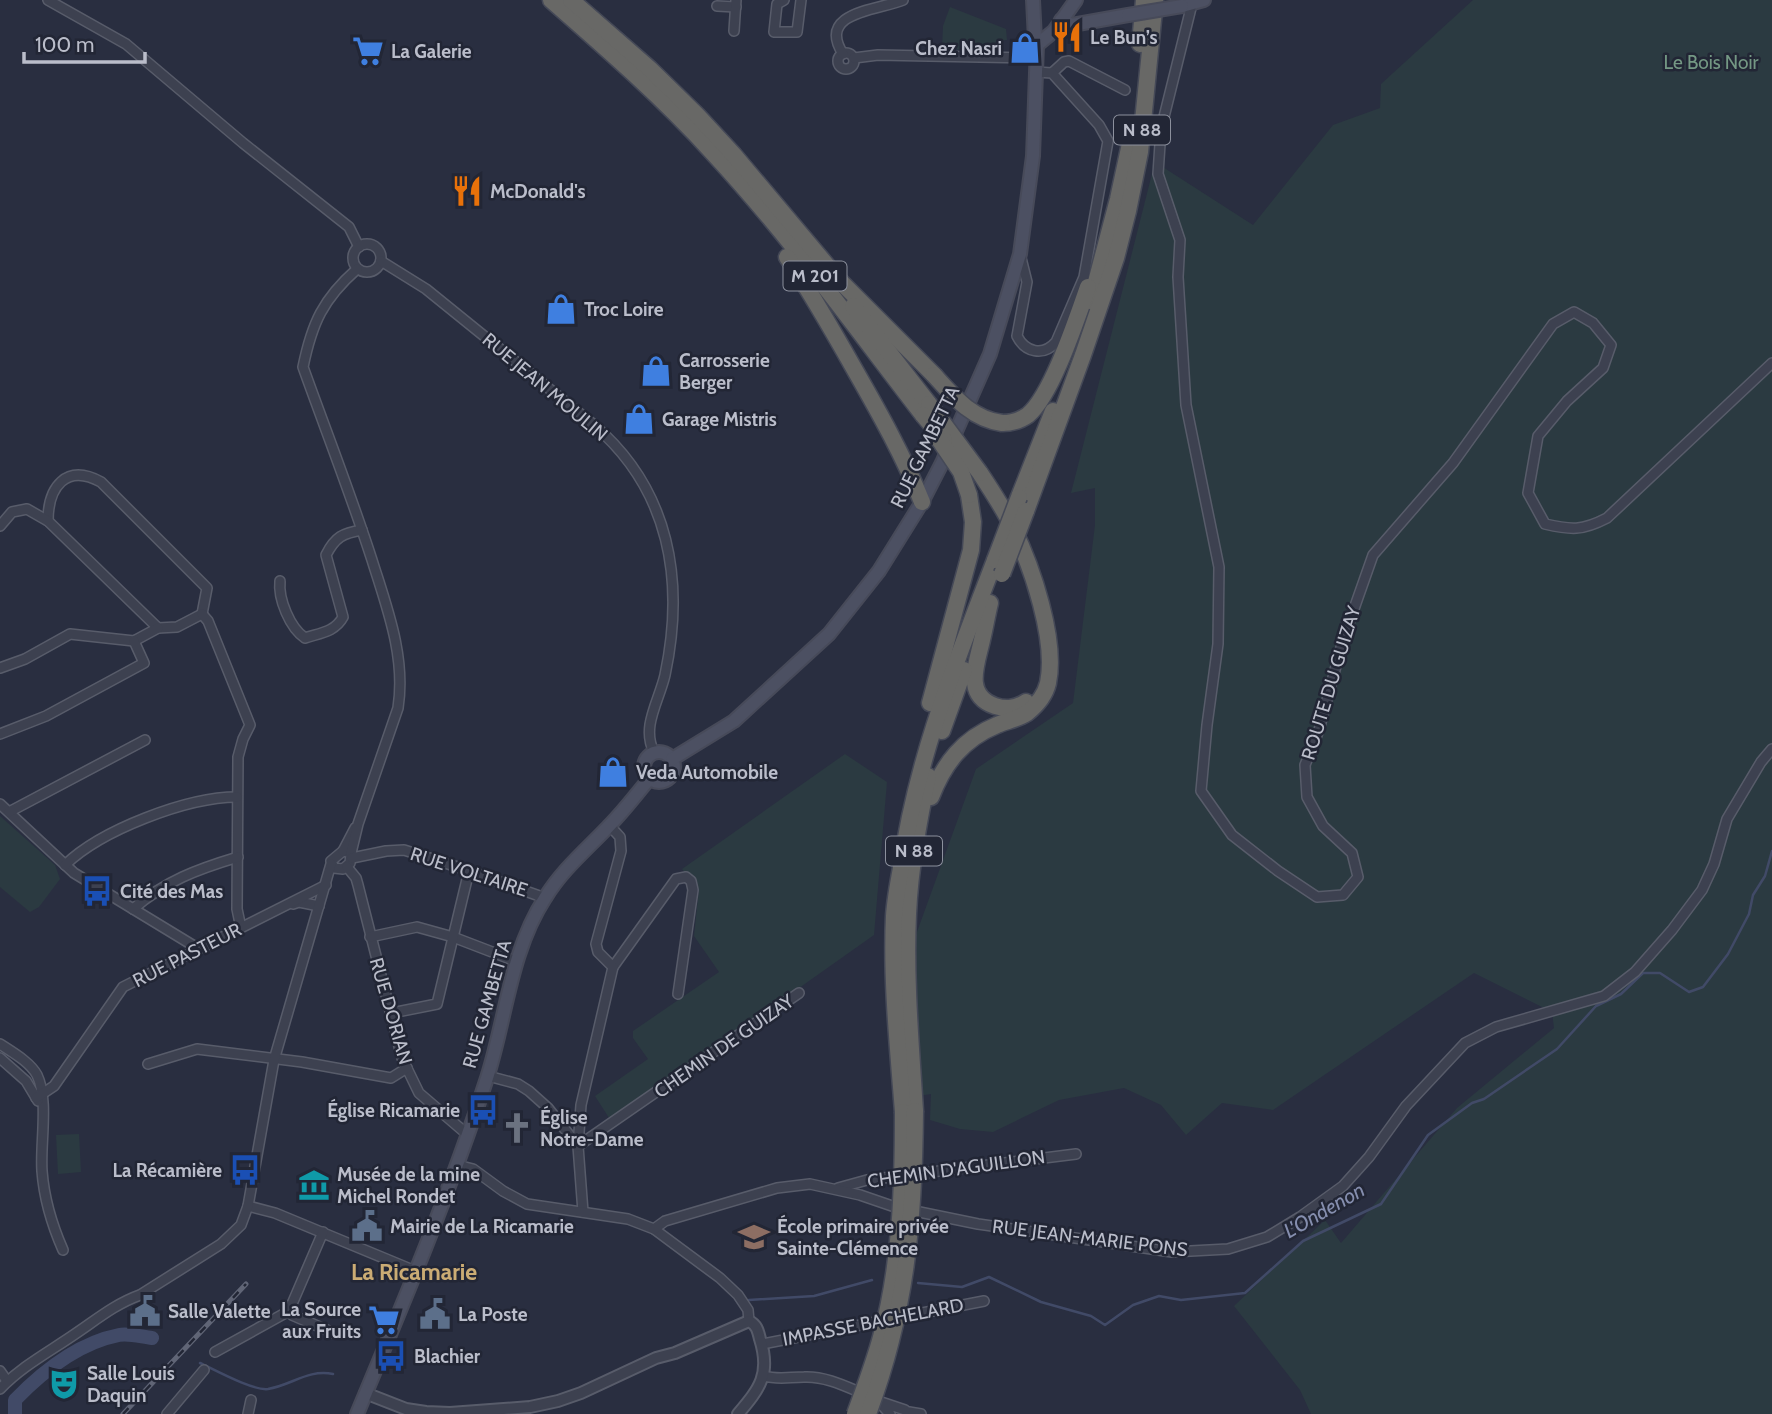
<svg xmlns="http://www.w3.org/2000/svg" width="1772" height="1414" font-family="Cabin,sans-serif">
	<rect width="100%" height="100%" fill="#292e40"/>
	<g fill="#2b3a41">
		<polygon points="1473,0 1772,0 1772,1414 1311,1414 1300,1390 1234,1306 1325,1220 1341,1243 1457,1108 1554,1028 1552,1012 1474,973 1273,1110 1222,1103 1186,1135 1161,1105 1124,1088 1059,1100 993,1132 960,1129 930,1120 931,1094 892,1100 908,1006 888,1012 976,769 1073,703 1095,525 1095,488 1071,493 1155,162 1253,225 1333,125 1380,108 1381,84"/>
		<polygon points="950,7 1006,29 1007,40 996,41 995,53 942,48 943,26"/>
		<polygon points="845,754 887,782 874,935 611,1121 595,1096 648,1059 633,1038 633,1031 719,972 694,936 699,889 682,869"/>
		<polygon points="0,816 55,865 60,879 39,907 30,912 0,887"/>
		<polygon points="79,1134 81,1172 58,1174 56,1135"/>
	</g>
	<g fill="none" stroke-linecap="round" stroke-linejoin="round">
		<g stroke="#414a67" stroke-width="2.5">
			<polyline points="918,1283 962,1287 989,1277 1041,1302 1091,1316 1105,1325 1133,1305 1159,1296 1181,1300 1245,1293 1303,1241 1381,1204 1428,1135 1472,1103 1484,1099 1557,1049 1596,1006 1621,994 1643,973 1660,973 1689,992 1703,987 1728,954 1749,914 1753,895 1765,876 1772,851"/>
			<polyline points="749,1300 814,1296 872,1280"/>
			<path d="M200 1363C215 1370 253 1391 268 1389 292 1385 308 1369 333 1374"/>
		</g>
		<path stroke="#414a67" stroke-width="14" d="M15 1414V1400C43 1371 78 1343 119 1335 129 1333 142 1337 152 1338"/>
		<defs>
			<g id="minor">
				<polyline points="48,0 126,44 243,143 349,227 359,247"/>
				<polyline points="784,0 777,4 774,32 797,32 801,0"/>
				<path d="M1192 4 1161 129 1158 174 1180 240 1178 277 1186 405 1219 567 1218 644 1207 725 1201 791 1232 835 1278 871 1317 897 1343 895 1358 877 1352 853 1323 826 1307 797 1305 765 1319 730 1343 640 1373 555 1453 463 1553 324 1574 312 1593 323 1611 345 1603 368 1567 401 1538 436 1528 493 1545 524C1571 530 1582 531 1607 518L1772 363"/>
				<polyline points="717,6 736,7"/>
				<polyline points="734,31 736,0"/>
				<circle cx="846" cy="61" r="8"/>
				<path d="M843 54C816 11 880 10 903 0"/>
				<polyline points="854,58 878,55 1036,58"/>
				<polyline points="1052,73 1064,62 1069,61 1125,90"/>
				<circle cx="367" cy="258" r="14"/>
				<path d="M1020 254 1027 282 1017 336C1025 352 1043 357 1056 342L1084 277 1108 141 1099 125 1052 73 1036 72"/>
				<path d="M381 261 426 289 594 425C670 490 685 581 665 675 659 701 641 727 654 752"/>
				<path d="M48 521C48 487 66 463 101 482L207 588 202 614"/>
				<polyline points="0,526 12,512 27,509 48,521 158,628 177,627 202,614"/>
				<path d="M280 581C278 599 290 628 305 638 320 633 335 632 343 617L326 555C335 537 343 533 362 530"/>
				<polyline points="202,614 208,621 250,725 243,739 238,757 237,909 241,928"/>
				<polyline points="0,668 25,659 70,634 134,641 158,628"/>
				<polyline points="0,734 46,716 144,663 134,641"/>
				<polyline points="0,804 74,873 199,949"/>
				<polyline points="9,812 145,740"/>
				<polygon points="343,851 351,853 350,863 343,869 334,868 331,861"/>
				<polyline points="343,851 355,828"/>
				<path d="M351 853 358 824 398 708C406 657 387 608 372 560 351 495 326 431 303 367 312 323 323 299 357 269"/>
				<polyline points="352,858 386,851 404,850 464,869 545,898"/>
				<path d="M65 865C101 830 187 797 237 797"/>
				<polyline points="347,867 356,878 358,885 402,1058 419,1093 468,1135"/>
				<polyline points="293,904 299,902 319,906"/>
				<path d="M133 909C165 881 198 869 238 857"/>
				<polyline points="370,937 417,927 453,937 518,962"/>
				<polyline points="613,967 676,879 686,877 691,881 693,890 678,994"/>
				<polyline points="392,1013 437,1004 469,871"/>
				<path d="M0 1044C12 1052 30 1062 37 1075 49 1100 40 1143 42 1171 44 1198 52 1225 63 1250"/>
				<polyline points="0,1058 26,1081 38,1101"/>
				<polyline points="148,1064 197,1049 302,1062 391,1078 407,1068"/>
				<polyline points="488,1076 518,1084 529,1091 548,1108 578,1146 583,1212"/>
				<polyline points="36,1098 54,1086 123,987 326,885"/>
				<polyline points="578,1146 581,1105 613,967 598,952 596,944 621,851 620,837 610,826"/>
				<polyline points="578,1146 799,993"/>
				<polyline points="457,1165 473,1169 503,1191 527,1204 628,1219 654,1229 720,1278 738,1295 748,1310 749,1321"/>
				<polyline points="838,1188 867,1180 1076,1154"/>
				<polyline points="248,1206 275,1213 415,1271"/>
				<polyline points="654,1229 665,1221 777,1188 810,1184 860,1195 895,1207 978,1224 1172,1252 1228,1249 1267,1237 1300,1217 1343,1186 1369,1157 1406,1106 1465,1043 1496,1027 1604,996 1635,972 1672,930 1702,890 1714,864 1727,819 1761,762 1772,749"/>
				<polyline points="289,1311 292,1315 336,1334"/>
				<polyline points="762,1344 984,1301"/>
				<polyline points="215,1352 289,1311 323,1232"/>
				<polyline points="0,1371 7,1381"/>
				<path d="M764 1376C778 1380 790 1377 804 1377 825 1376 845 1386 864 1394"/>
				<path d="M0 1389C22 1366 49 1352 75 1334 96 1320 115 1304 140 1295L221 1244 241 1225 248 1206 274 1060 331 864"/>
				<polyline points="909,1412 921,1414"/>
				<polyline points="167,1414 204,1370"/>
				<polyline points="248,1414 251,1400"/>
				<polyline points="890,1414 878,1401 905,1410"/>
			</g>
			<path id="tertiary" d="M365 1393 406 1409 426 1412 450 1413 530 1407 558 1401 581 1393 656 1358 675 1353 749 1321C757 1325 758 1331 760 1339 771 1374 760 1388 738 1414"/>
			<g id="secondary">
				<polyline points="1182,6 1204,0"/>
				<polyline points="1061,20 1072,25 1128,15"/>
				<polyline points="1037,45 1054,31 1076,0"/>
				<circle cx="659" cy="767" r="15"/>
				<polyline points="672,759 734,721 829,634 879,571 922,502 942,463 990,354 1020,254 1033,156 1037,45 1035,39 1033,0"/>
				<path d="M357 1414C403 1304 450 1192 487 1078 506 1019 510 952 545 898 562 870 586 850 608 827 623 812 636 795 649 779"/>
			</g>
			<g id="trunk">
				<path d="M551 0C607 49 663 98 713 153 789 235 855 327 923 415"/>
				<polyline points="571,0 650,69 697,115 734,155 840,281 934,375"/>
				<polyline points="1140,44 1144,0"/>
				<path d="M787 257C812 294 834 333 856 372 880 414 904 457 922 502"/>
				<polyline points="1091,301 1118,199 1131,139"/>
				<polyline points="853,306 929,404"/>
				<path d="M1002 423C1011 423 1021 420 1028 415 1052 395 1077 318 1088 287"/>
				<polyline points="1019,497 1053,411"/>
				<polyline points="1026,511 1083,355 1116,258 1128,211 1140,152 1155,0"/>
				<path d="M990 603C987 615 985 628 982 640 977 663 963 695 995 706 1007 710 1016 708 1026 702"/>
				<polyline points="930,703 971,550 973,522 969,495"/>
				<polyline points="942,731 964,670"/>
				<path d="M931 797C944 763 963 739 997 725 1006 721 1018 719 1027 713 1037 705 1045 696 1048 683 1057 640 1032 567 1013 528 1004 509 992 491 980 473"/>
				<path d="M915 1111C911 1046 905 979 908 914 910 867 919 821 928 776"/>
				<path d="M903 1112C898 1048 891 979 894 916 895 900 898 884 901 868 916 759 956 662 995 560"/>
			</g>
		</defs>
		<use href="#minor" stroke="#585c6a" stroke-width="12"/>
		<use href="#tertiary" stroke="#585c6a" stroke-width="14"/>
		<use href="#secondary" stroke="#474a59" stroke-width="16"/>
		<use href="#trunk" stroke="#454957" stroke-width="19"/>
		<use href="#minor" stroke="#3d4150" stroke-width="9"/>
		<use href="#tertiary" stroke="#3d4150" stroke-width="10"/>
		<use href="#secondary" stroke="#4c5062" stroke-width="12"/>
		<use href="#trunk" stroke="#686866" stroke-width="16"/>
		<defs>
			<polyline id="rail" points="123,1414 246,1284"/>
		</defs>
		<use href="#rail" stroke="#606576" stroke-width="5"/>
		<use href="#rail" stroke="#222635" stroke-width="2.5" stroke-dasharray="8" stroke-linecap="butt"/>
		<defs>
			<polyline id="secondary-bridge" points="1128,15 1182,6"/>
			<g id="trunk-bridge">
				<path d="M934 375C954 397 972 419 1002 423"/>
				<polyline points="929,404 980,473"/>
				<polyline points="923,415 944,440"/>
				<polyline points="936,435 961,472 969,495"/>
				<polyline points="995,560 1019,497"/>
				<polyline points="1002,574 1026,511"/>
				<path d="M855 1414C864 1389 874 1363 881 1337 901 1264 903 1187 903 1112"/>
				<path d="M868 1414C907 1310 914 1221 915 1111"/>
			</g>
		</defs>
		<use href="#secondary-bridge" stroke="#474a59" stroke-width="16" stroke-linecap="butt"/>
		<use href="#trunk-bridge" stroke="#454957" stroke-width="19" stroke-linecap="butt"/>
		<use href="#secondary-bridge" stroke="#4c5062" stroke-width="12"/>
		<use href="#trunk-bridge" stroke="#686866" stroke-width="16"/>
	</g>
	<defs>
		<symbol id="restaurant-bare" viewBox="-9 -9 18 18"><path d="M-5-6h1v4h1v-4h1v4h1v-4h1v5L-1.5 .5V6h-2V.5L-5-1ZM5-6V6H3V1.5H1.5Q1.5-4 5-6Z" fill="#e8710a" stroke="#222635" stroke-width="2.5" paint-order="stroke"/></symbol>
		<symbol id="shop-bare" viewBox="-9 -9 18 18"><path d="M-5-2.5h2.3a2.7 3.5 0 0 1 5.4 0H5L5.5 6h-11ZM-1.5-2.5h3a1.5 2.3 0 0 0-3 0Z" fill="#3f7fe0" stroke="#222635" stroke-width="2.5" paint-order="stroke"/></symbol>
		<symbol id="supermarket-bare" viewBox="-9 -9 18 18"><path d="M-6-5.5h2.5l.6 2H6L4.5 2H-2.5L-4.4-4H-6ZM-1.5 3.2a1.3 1.3 0 1 0 .1 0ZM3 3.2a1.3 1.3 0 1 0 .1 0Z" fill="#3f7fe0" stroke="#222635" stroke-width="2.5" paint-order="stroke"/></symbol>
		<symbol id="bus-bare" viewBox="-9 -9 18 18"><path d="M-5-6H5V4H4V6H2V4H-2V6H-4V4H-5ZM-3.5-4V0h7V-4ZM-3.5 1.2v1.5H-2V1.2ZM2 1.2v1.5H3.5V1.2Z" fill="#1a4fb4" stroke="#222635" stroke-width="2.5" paint-order="stroke"/></symbol>
		<symbol id="church-bare" viewBox="-9 -9 18 18"><path d="M-1.2-6h2.4v3.5h3.3v2.4h-3.3V6h-2.4V-.1h-3.3v-2.4h3.3Z" fill="#6b7280" stroke="#222635" stroke-width="2.5" paint-order="stroke"/></symbol>
		<symbol id="museum-bare" viewBox="-9 -9 18 18"><path d="M0-6L6-3V-2H-6V-3ZM-5-1h2V3h-2ZM-1-1h2V3h-2ZM3-1h2V3H3ZM-6 4H6V6H-6Z" fill="#0f9aa8" stroke="#222635" stroke-width="2.5" paint-order="stroke"/></symbol>
		<symbol id="civic-bare" viewBox="-9 -9 18 18"><path d="M-.6-6.5H3V-4.5H.6V-3L4-1V1h2V6H-6V1h2V-1L-.6-3ZM-1.2 2.5V6h2.4V2.5Z" fill="#5c6f8a" stroke="#222635" stroke-width="2.5" paint-order="stroke"/></symbol>
		<symbol id="school-bare" viewBox="-9 -9 18 18"><path d="M0-5L7-2L0 1L-7-2ZM-4 1L0 2.5L4 1V4Q0 6-4 4Z" fill="#8d6e63" stroke="#222635" stroke-width="2.5" paint-order="stroke"/></symbol>
		<symbol id="theatre-bare" viewBox="-9 -9 18 18"><path d="M-5-5.5Q0-4 5-5.5V0Q5 5 0 6Q-5 5-5 0ZM-3.3-2.5H-1v1.5H-3.3ZM1-2.5H3.3v1.5H1ZM-2.8 1Q0 5.5 2.8 1Z" fill="#0f9aa8" stroke="#222635" stroke-width="2.5" paint-order="stroke"/></symbol>
	</defs>
	<g fill-rule="evenodd">
		<use href="#restaurant-bare" x="1045" y="15" width="44" height="44"/>
		<use href="#shop-bare" x="1003" y="26" width="44" height="44"/>
		<use href="#supermarket-bare" x="346" y="29" width="44" height="44"/>
		<use href="#restaurant-bare" x="445" y="169" width="44" height="44"/>
		<use href="#shop-bare" x="539" y="287" width="44" height="44"/>
		<use href="#shop-bare" x="634" y="349" width="44" height="44"/>
		<use href="#shop-bare" x="617" y="397" width="44" height="44"/>
		<use href="#shop-bare" x="591" y="750" width="44" height="44"/>
		<use href="#bus-bare" x="75" y="869" width="44" height="44"/>
		<use href="#bus-bare" x="461" y="1088" width="44" height="44"/>
		<use href="#church-bare" x="495" y="1106" width="44" height="44"/>
		<use href="#bus-bare" x="223" y="1148" width="44" height="44"/>
		<use href="#museum-bare" x="292" y="1163" width="44" height="44"/>
		<use href="#civic-bare" x="345" y="1204" width="44" height="44"/>
		<use href="#school-bare" x="732" y="1215" width="44" height="44"/>
		<use href="#civic-bare" x="123" y="1289" width="44" height="44"/>
		<use href="#civic-bare" x="413" y="1292" width="44" height="44"/>
		<use href="#supermarket-bare" x="362" y="1298" width="44" height="44"/>
		<use href="#bus-bare" x="369" y="1334" width="44" height="44"/>
		<use href="#theatre-bare" x="42" y="1362" width="44" height="44"/>
	</g>
	<g text-anchor="middle" dominant-baseline="central" stroke-width="5" stroke-linejoin="round" paint-order="stroke">
		<g fill="#222635" stroke="#8c909d" stroke-width="2">
			<rect x="1114" y="115.5" width="56" height="29" rx="5"/>
			<rect x="783.5" y="261.5" width="63" height="29" rx="5"/>
			<rect x="886" y="836.5" width="56" height="29" rx="5"/>
		</g>
		<g font-size="18" font-weight="bold" fill="#babdca">
			<text x="1142" y="130">N 88</text>
			<text x="815" y="276">M 201</text>
			<text x="914" y="851">N 88</text>
		</g>
		<g font-size="19" font-weight="bold" fill="#babdca" stroke="#222635" text-anchor="start">
			<text x="1090" y="37">Le Bun’s</text>
			<text x="1002" y="48" text-anchor="end">Chez Nasri</text>
			<text x="391" y="51">La Galerie</text>
			<text x="490" y="191">McDonald's</text>
			<text x="584" y="309">Troc Loire</text>
			<text x="679" y="360">Carrosserie<tspan x="679" dy="22">Berger</tspan></text>
			<text x="662" y="419">Garage Mistris</text>
			<text x="636" y="772">Veda Automobile</text>
			<text x="120" y="891">Cité des Mas</text>
			<text x="460" y="1110" text-anchor="end">Église Ricamarie</text>
			<text x="540" y="1117">Église<tspan x="540" dy="22">Notre-Dame</tspan></text>
			<text x="222" y="1170" text-anchor="end">La Récamière</text>
			<text x="337" y="1174">Musée de la mine<tspan x="337" dy="22">Michel Rondet</tspan></text>
			<text x="390" y="1226">Mairie de La Ricamarie</text>
			<text x="777" y="1226">École primaire privée<tspan x="777" dy="22">Sainte-Clémence</tspan></text>
			<text x="361" y="1309" text-anchor="end">La Source<tspan x="361" dy="22">aux Fruits</tspan></text>
			<text x="168" y="1311">Salle Valette</text>
			<text x="458" y="1314">La Poste</text>
			<text x="414" y="1356">Blachier</text>
			<text x="87" y="1373">Salle Louis<tspan x="87" dy="22">Daquin</tspan></text>
		</g>
		<g font-size="19" fill="#749884" stroke="#222635">
			<text x="1711" y="62">Le Bois Noir</text>
		</g>
		<g font-size="19" fill="#babdca" stroke="#222635">
			<text transform="translate(545 387) rotate(40)">RUE JEAN MOULIN</text>
			<text transform="translate(925 447) rotate(-64)">RUE GAMBETTA</text>
			<text transform="translate(1331 683) rotate(-73)">ROUTE DU GUIZAY</text>
			<text transform="translate(469 872) rotate(18)">RUE VOLTAIRE</text>
			<text transform="translate(187 955) rotate(-27)">RUE PASTEUR</text>
			<text transform="translate(487 1004) rotate(-74)">RUE GAMBETTA</text>
			<text transform="translate(391 1011) rotate(74)">RUE DORIAN</text>
			<text transform="translate(724 1046) rotate(-35)">CHEMIN DE GUIZAY</text>
			<text transform="translate(956 1169) rotate(-8)">CHEMIN D'AGUILLON</text>
			<text transform="translate(1090 1238) rotate(7)">RUE JEAN-MARIE PONS</text>
			<text transform="translate(873 1322) rotate(-11)">IMPASSE BACHELARD</text>
		</g>
		<g font-size="21" font-style="italic" fill="#858eae" stroke="#222635">
			<text transform="translate(1324 1210) rotate(-30)">L'Ondenon</text>
		</g>
		<g font-size="23" font-weight="bold" fill="#cbac74" stroke="#222635">
			<text x="414" y="1272">La Ricamarie</text>
		</g>
	</g>
	<path d="M24 52v10h121v-10" fill="none" stroke="#babdca" stroke-width="3.5"/>
	<text x="35" y="52" font-size="21" fill="#babdca" stroke="#222635" stroke-width="5" paint-order="stroke">100 m</text>
</svg>
